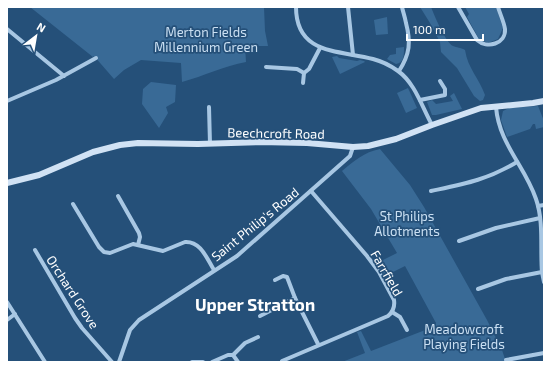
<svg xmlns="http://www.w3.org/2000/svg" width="551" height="369" font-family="'Exo 2',sans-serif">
	<rect width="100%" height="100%" fill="#255079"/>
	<g fill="#396a96">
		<path d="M30 7H264L265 31 268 46H245L246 62C224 66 204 76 182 82L181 63 141 60 124 70 114 79 94 56 93 57Z"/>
		<path d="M420 7H431C434 15 446 43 453 46 457 48 460 47 465 50 468 69 479 78 485 95L483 100 480 101 474 96 457 68 441 52 440 42 430 23Z"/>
		<polygon points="465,7 496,7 503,28 498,39 488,43 479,39 467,17 469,14"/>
		<polygon points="387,17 388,34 376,35 374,20"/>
		<path d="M404 47C404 55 404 63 396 64L387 59 390 55 396 54V48Z"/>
		<polygon points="337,56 339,58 357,61 360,60 364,61 365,62 340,74 332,57"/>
		<polygon points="151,82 176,85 175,102 166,107 168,113 159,128 142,104 143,89"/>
		<polygon points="408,88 417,108 406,113 397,93"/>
		<polygon points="454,93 462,109 436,115 432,115 427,102 432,100 436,104 453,101 450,96"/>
		<polygon points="538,106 544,121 544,127 536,129 535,124 533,124 530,129 507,137 501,120 503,111 509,108"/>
		<path d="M380 149 410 185 424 207 487 320 502 350 506 362H342L365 353 357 332 361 331 371 351 433 327 436 323 405 266 385 276 377 263 397 253 371 209 342 171C354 161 364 152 380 149Z"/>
	</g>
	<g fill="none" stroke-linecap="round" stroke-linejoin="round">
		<g stroke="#a8c7e3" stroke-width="4">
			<path d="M296 7C296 55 339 50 373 59 381 61 391 66 398 71 415 83 422 107 432 125"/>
			<polyline points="348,7 353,55"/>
			<path d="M458 7 477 40C487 49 506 44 505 29 504 22 500 14 498 7"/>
			<polyline points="7,29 64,76"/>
			<polyline points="266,67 297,69 304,73 309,69 320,48"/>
			<path d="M399 71C410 54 411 42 406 23 405 17 403 12 402 7"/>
			<polyline points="303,83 304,73"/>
			<polyline points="420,100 445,95 445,89 440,81"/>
			<polyline points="7,101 56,80 96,58"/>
			<polyline points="209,107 210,144"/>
			<path d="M496 107C499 144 525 166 536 199 544 222 540 249 542 272L544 282"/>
			<path d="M431 191C464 184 487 180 517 162"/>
			<polyline points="118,196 139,233 140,237 138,245"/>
			<path d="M73 204 99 247 104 252 110 253 133 244 163 251 185 242C201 241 207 259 214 270"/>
			<polyline points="538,206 544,205"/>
			<polyline points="459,241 496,228 540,218"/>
			<polyline points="35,250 75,318 82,328 112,362"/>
			<polyline points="275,280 283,276 287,277 295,298 318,344"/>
			<polyline points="478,289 506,279 542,272"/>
			<polyline points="7,302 45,362"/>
			<polyline points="392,312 400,317 407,330"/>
			<polyline points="260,316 295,298"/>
			<polyline points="7,320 15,314"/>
			<polyline points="233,355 245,343 258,337"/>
			<polyline points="233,355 238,362"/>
			<polyline points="506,360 544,353"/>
			<path d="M282 361 388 316C393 312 395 307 394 300L379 272 367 256 311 191"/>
			<polyline points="119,362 130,330 139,320 237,256 350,156 353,147"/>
			<polyline points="192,362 203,362"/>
			<polyline points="212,362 228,355 233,355"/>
		</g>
		<polyline stroke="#d1e2f4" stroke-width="6" points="7,183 39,175 93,152 120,145 138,143 198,144 260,142 307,143 353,147 368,146 396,139 432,125 481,108 533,103 544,101"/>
	</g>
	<g text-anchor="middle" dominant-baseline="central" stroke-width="3.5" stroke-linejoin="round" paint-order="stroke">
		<g font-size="13" fill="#cbe0f3" stroke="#255079">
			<text x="206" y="32">Merton Fields<tspan x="206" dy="15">Millennium Green</tspan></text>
			<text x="407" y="216">St Philips<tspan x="407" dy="15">Allotments</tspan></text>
			<text x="464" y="329">Meadowcroft<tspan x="464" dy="15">Playing Fields</tspan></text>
		</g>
		<g font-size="13" fill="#fff" stroke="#255079">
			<text transform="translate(276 133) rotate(1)">Beechcroft Road</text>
			<text transform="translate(255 224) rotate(-39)">Saint Philip's Road</text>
			<text transform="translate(387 273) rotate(60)">Farrfield</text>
			<text transform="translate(73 292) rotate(57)">Orchard Grove</text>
		</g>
		<g font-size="17" font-weight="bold" fill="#fff" stroke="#255079">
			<text x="255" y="304">Upper Stratton</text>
		</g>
	</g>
	<rect width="551" height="369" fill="none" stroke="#ffffff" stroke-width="16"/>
	<g transform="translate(36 36) rotate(31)" stroke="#255079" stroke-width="3" paint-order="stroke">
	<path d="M0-3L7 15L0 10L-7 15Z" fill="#ffffff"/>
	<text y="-6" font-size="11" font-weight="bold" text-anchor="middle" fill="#ffffff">N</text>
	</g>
	<path d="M407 34v6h76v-6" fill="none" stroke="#ffffff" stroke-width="2"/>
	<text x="413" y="34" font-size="12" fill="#ffffff" stroke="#255079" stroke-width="3" paint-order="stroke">100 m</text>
</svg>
